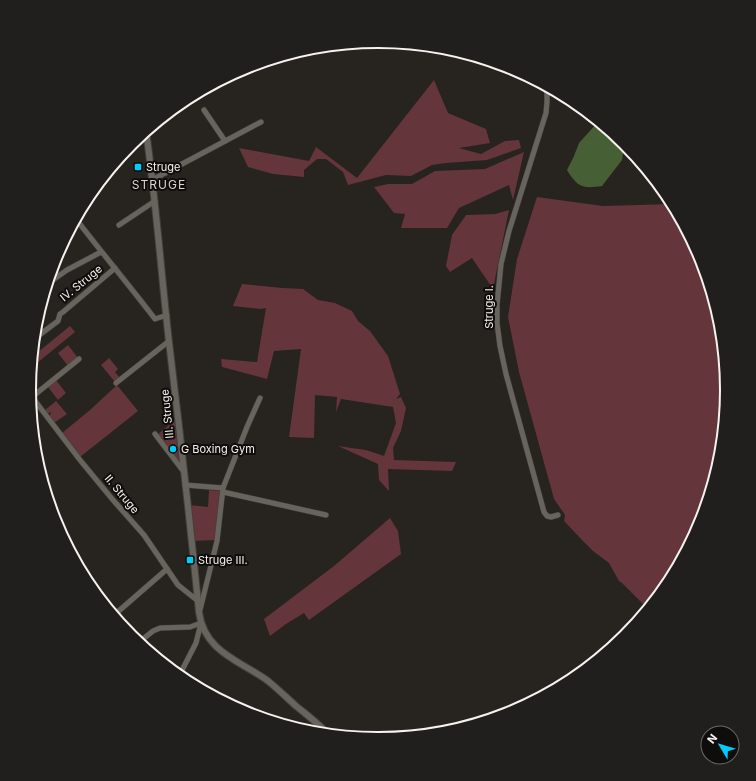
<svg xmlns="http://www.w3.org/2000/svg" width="756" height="781" font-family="Inter,sans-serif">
	<rect width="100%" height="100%" fill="#27231f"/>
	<g fill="#64353a">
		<polygon points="434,80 448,113 486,129 490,143 459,148 481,154 505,141 519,140 521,148 487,160 446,163 432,165 411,176 386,175 348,185 343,172 326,159 317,159 304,170 304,177 273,174 248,167 239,148 309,161 316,147 357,178"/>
		<polygon points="524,152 513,200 509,185 459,208 447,228 401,228 405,214 394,213 374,187 388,184 412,184 435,171 485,169"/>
		<polygon points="537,197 603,206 672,204 701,257 720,323 727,391 720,459 700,524 668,585 648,609 621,582 619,581 609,563 593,551 583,541 564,521 565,515 554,499 519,372 508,317 517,259"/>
		<polygon points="509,210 493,289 472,258 450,272 446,266 452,235 466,215 495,214"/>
		<polygon points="242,284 283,288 303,289 318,300 335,303 352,311 358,321 370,331 388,356 400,394 396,399 401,397 406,408 401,431 393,448 394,460 456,462 452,471 388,469 389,491 379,480 378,464 338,446 366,450 384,456 396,423 393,407 341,399 336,412 337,397 315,395 314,438 289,437 301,349 274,351 267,379 222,367 221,359 257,362 266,308 260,309 233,306"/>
		<polygon points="70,326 75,332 31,368 32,357"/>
		<polygon points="68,345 78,358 68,366 58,353"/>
		<polygon points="109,358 118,369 115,372 120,378 115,382 101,365"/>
		<polygon points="56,380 66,393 58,400 48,387"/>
		<polygon points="117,385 138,411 80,457 62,433 90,410"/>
		<polygon points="56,401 67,414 54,423 49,416 51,413 50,412 48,414 44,411"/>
		<polygon points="175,420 180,463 178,463 157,435"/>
		<polygon points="209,490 221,491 216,540 193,541 190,505 208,507"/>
		<polygon points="390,518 398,531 401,554 309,620 304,613 286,624 270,636 264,619 334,566"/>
	</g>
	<path fill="#475f34" d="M598 122 624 143V147L622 160 602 186C583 189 577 187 567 170L574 156 579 143Z"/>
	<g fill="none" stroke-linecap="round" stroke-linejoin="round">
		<defs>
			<g id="minor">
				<polyline points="547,87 547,102 546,113 509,231 501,264 497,305 497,323 500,346 506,374 544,512 547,516 551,517 558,515"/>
				<polyline points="204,110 225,141"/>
				<polyline points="152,180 261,122"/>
				<path d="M76 219C102 253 129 285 155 319L167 315"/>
				<polyline points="119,225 155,201"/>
				<polyline points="47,284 67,270 101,252"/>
				<polyline points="34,339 58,321 60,314 63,312 115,268"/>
				<polyline points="116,383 169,341"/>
				<polyline points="29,393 80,460 113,500 144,535 178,585 198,601"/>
				<polyline points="32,397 79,359"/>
				<polyline points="155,434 184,472"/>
				<polyline points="185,485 223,488"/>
				<polyline points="223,492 326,515"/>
				<polyline points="77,564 111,613"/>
				<polyline points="200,610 217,541 223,488 247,427 260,398"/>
				<polyline points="113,616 167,569"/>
				<polyline points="142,639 152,654"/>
				<polyline points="138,643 153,631 160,628 190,627 201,623"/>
				<polyline points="179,676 196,643 201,623"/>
			</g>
			<path id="tertiary" d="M146 131C156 201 161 272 169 342 180 432 190 522 199 612 204 652 241 661 268 681 278 689 287 698 296 706 307 715 319 724 329 735"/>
		</defs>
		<use href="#minor" stroke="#423f3c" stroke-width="6"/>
		<use href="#tertiary" stroke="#423f3c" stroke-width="8"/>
		<use href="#minor" stroke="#67635d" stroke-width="5"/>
		<use href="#tertiary" stroke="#67635d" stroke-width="6"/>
	</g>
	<g fill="#02cbf9" stroke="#0f0d0b" stroke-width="1.5">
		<rect x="134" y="163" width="8" height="8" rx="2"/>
		<circle cx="173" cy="449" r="4"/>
		<rect x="186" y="556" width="8" height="8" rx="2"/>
	</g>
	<g text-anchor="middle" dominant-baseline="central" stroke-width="4" stroke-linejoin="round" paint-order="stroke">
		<g font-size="11" fill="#f5f2ef" stroke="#0f0d0b" text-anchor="start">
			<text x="146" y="167">Struge</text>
			<text x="181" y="449">G Boxing Gym</text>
			<text x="198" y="560">Struge III.</text>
		</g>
		<g font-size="11" fill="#f5f2ef" stroke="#0f0d0b">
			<text transform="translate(81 283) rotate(-39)">IV. Struge</text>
			<text transform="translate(489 307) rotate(-90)">Struge I.</text>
			<text transform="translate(167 414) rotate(-96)">III. Struge</text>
			<text transform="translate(122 494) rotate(50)">II. Struge</text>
		</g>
		<g font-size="12" letter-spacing="1" fill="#dcd7d0" stroke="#0f0d0b">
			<text x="159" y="184">STRUGE</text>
		</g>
	</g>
	<path d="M0 0H756V781H0ZM36 390a342 342 0 1 1 684 0a342 342 0 1 1-684 0Z" fill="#211f1d" fill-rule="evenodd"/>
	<path fill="none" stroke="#f5f2ef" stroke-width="2" d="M36 390a342 342 0 1 1 684 0a342 342 0 1 1-684 0Z"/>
	<g transform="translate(720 745) rotate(308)"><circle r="19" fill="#0f0d0b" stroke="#6b6966"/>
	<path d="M0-3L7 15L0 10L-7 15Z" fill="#02cbf9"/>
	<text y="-6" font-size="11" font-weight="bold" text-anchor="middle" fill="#f5f2ef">N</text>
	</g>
</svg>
